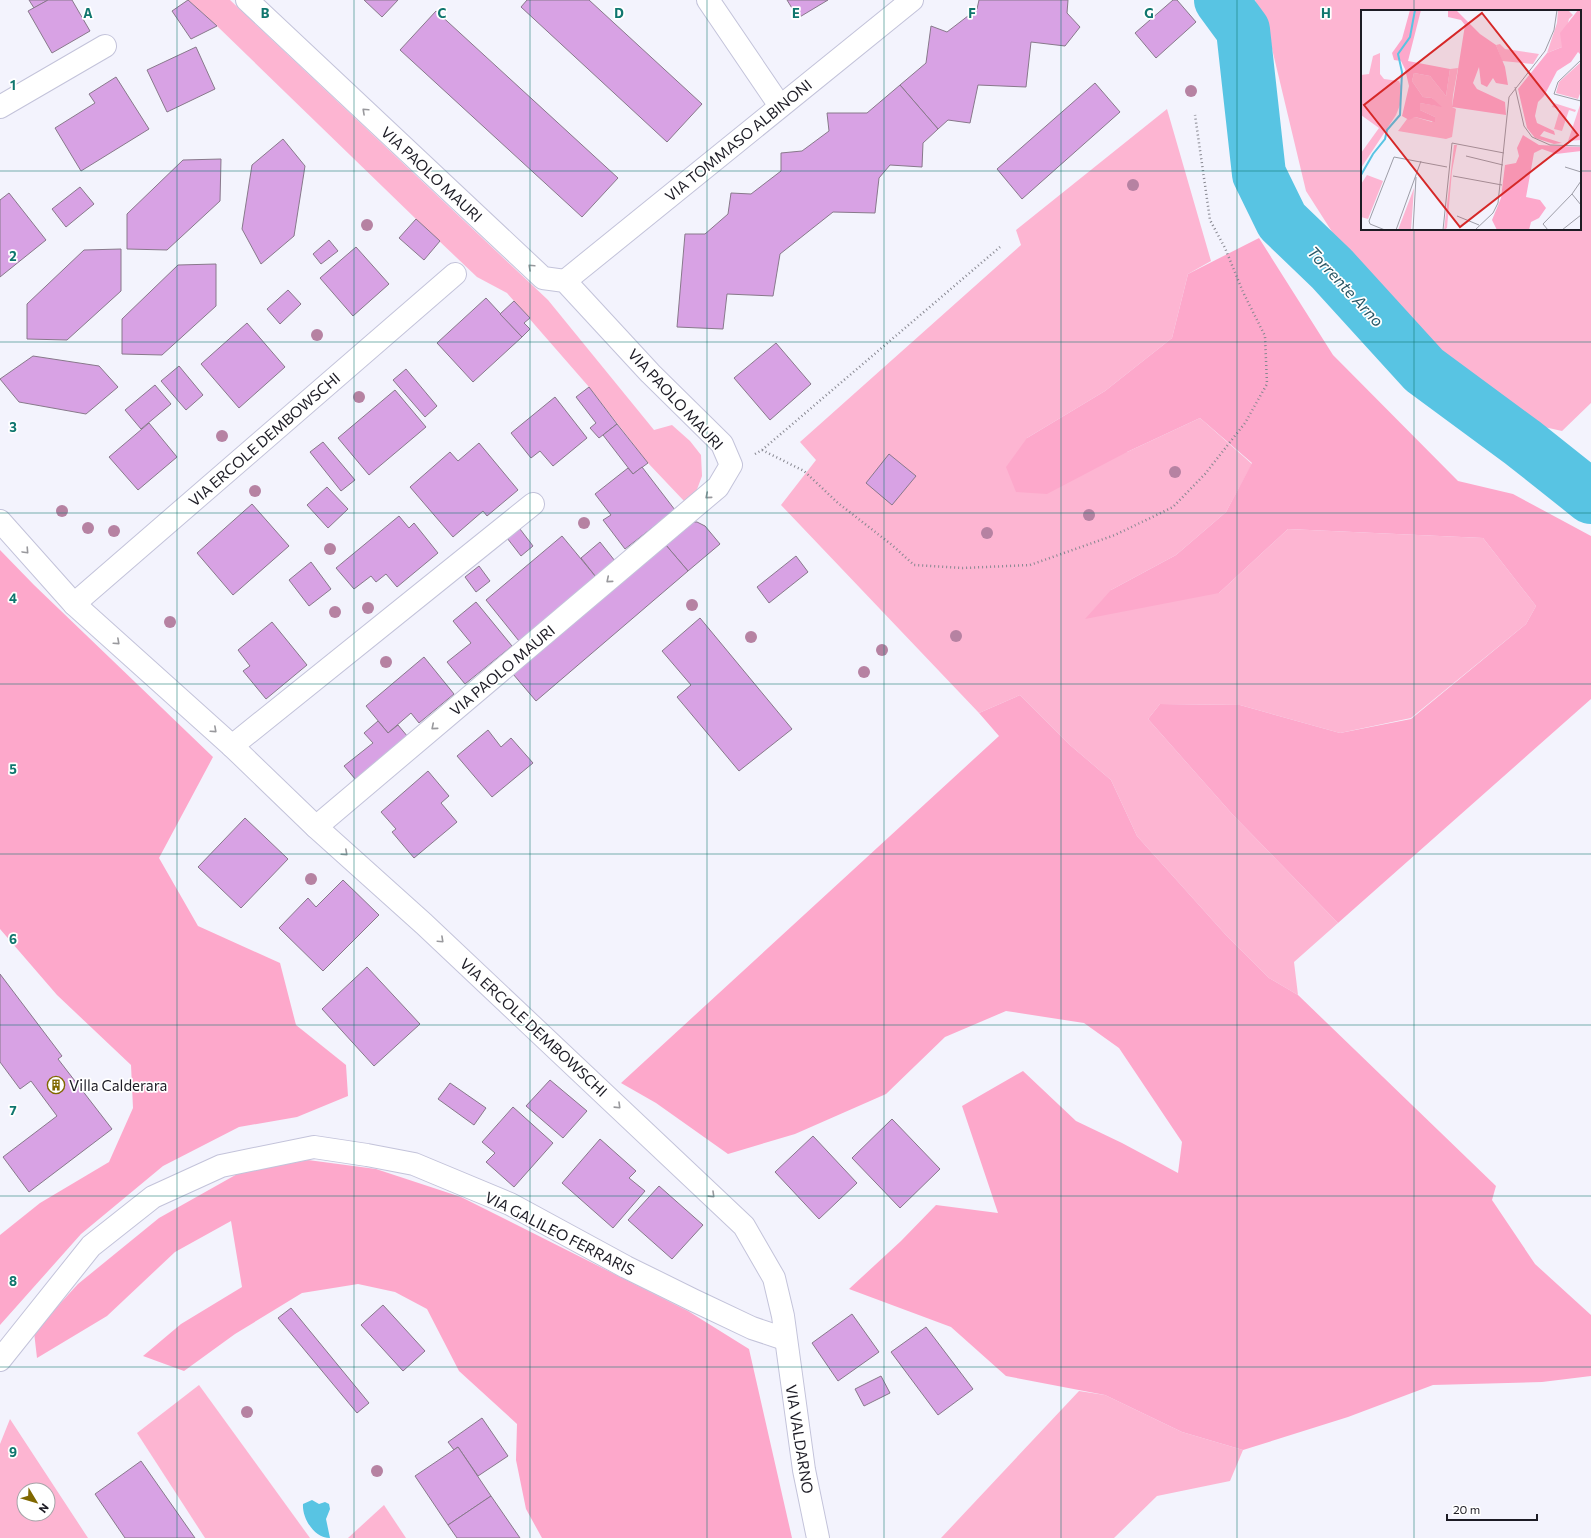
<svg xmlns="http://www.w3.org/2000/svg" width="1591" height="1538" font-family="Commissioner,sans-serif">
	<rect width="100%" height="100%" fill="#f3f3fd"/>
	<g fill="#fdb5d2" fill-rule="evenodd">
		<polygon points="188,0 230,0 548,300 654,430 672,425 690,441 701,455 702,476 696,492 684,501 648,463 589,387 514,301 507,293 477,277 416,219 217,26"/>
		<path d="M1255 0H1591V403L1562 431 1513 420 1368 288 1306 191 1269 36ZM1362 11H1580V229H1362Z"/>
		<polygon points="1167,109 1211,261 1188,274 1172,338 1105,391 1027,438 1127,452 1200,418 1252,464 1226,512 1176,555 1111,590 1219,593 1288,529 1483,538 1536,606 1526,624 1411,718 1340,733 1240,705 1160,704 1148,719 1233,815 1338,923 1294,962 1298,995 1269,978 1225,934 1137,836 1111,780 1070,745 1020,695 979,713 781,505 816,460 800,442 1021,245 1016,230"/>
		<polygon points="199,1385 310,1538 205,1538 137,1433"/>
		<polygon points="1079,1391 1105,1395 1182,1432 1243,1450 1230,1481 1157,1496 1114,1538 941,1538"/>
		<path d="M10 1419 88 1538H0V1444ZM24 1490H48V1514H24Z"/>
		<polygon points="384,1505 406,1538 348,1538"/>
	</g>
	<g fill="#fda8cb">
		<polygon points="1259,238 1333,355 1458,481 1513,494 1591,536 1591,699 1338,923 1233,815 1148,719 1160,704 1240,705 1340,733 1411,719 1526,624 1536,606 1483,538 1288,529 1219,593 1085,619 1111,590 1176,555 1226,512 1252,463 1200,418 1127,452 1047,494 1016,492 1006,467 1027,438 1105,391 1172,338 1188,274"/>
		<polygon points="0,550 34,585 213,757 159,858 198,926 280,963 296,1025 346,1065 348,1096 297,1117 239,1127 163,1166 81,1234 0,1325 0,1235 40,1203 109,1162 133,1108 131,1065 57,995 0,929"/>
		<polygon points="1020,695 1070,745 1111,780 1137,836 1225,934 1269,978 1298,995 1496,1186 1492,1200 1535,1264 1591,1315 1591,1376 1542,1382 1433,1385 1348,1417 1243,1450 1182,1432 1105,1395 1006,1376 951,1327 849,1289 901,1241 936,1205 998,1213 962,1106 1023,1071 1076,1121 1122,1143 1178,1173 1182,1142 1119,1048 1084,1023 1006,1011 945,1037 886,1094 795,1134 728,1154 656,1103 621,1083 999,736 979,713"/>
		<polygon points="308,1160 376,1169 461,1197 688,1311 749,1349 792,1538 542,1538 526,1509 516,1460 517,1424 459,1371 427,1309 395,1292 358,1284 302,1293 235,1334 184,1371 143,1356 181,1324 242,1287 231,1221 175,1252 107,1316 37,1358 34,1332 78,1284 159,1218 239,1173"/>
	</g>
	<path fill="#58c4e3" d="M312 1500 319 1504 325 1502 329 1504 330 1509 326 1519 330 1538C314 1538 302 1518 303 1504Z"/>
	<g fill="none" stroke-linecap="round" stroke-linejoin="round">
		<polyline stroke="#58c4e3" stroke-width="54" points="1221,0 1243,30 1259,174 1282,221 1332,269 1424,370 1523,443 1591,497"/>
	</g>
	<g fill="#d8a2e4" stroke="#88798b">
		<polygon points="29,0 48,0 34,8"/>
		<polygon points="48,0 72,0 90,31 52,53 28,11"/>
		<polygon points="188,0 217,26 191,39 172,11"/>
		<polygon points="364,0 398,0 382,17"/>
		<polygon points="527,0 589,0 702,104 667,142 521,7"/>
		<polygon points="787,0 828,0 798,18"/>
		<polygon points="979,0 1068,0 1067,13 1080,27 1065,46 1031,42 1026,87 978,85 970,123 948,120 938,129 900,85 926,63 931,26 947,32 977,9"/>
		<polygon points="1173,0 1177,0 1196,22 1156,58 1135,33"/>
		<polygon points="436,11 618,178 582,217 400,50"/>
		<polygon points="196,47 215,89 167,112 147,70"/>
		<polygon points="116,77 149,129 81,171 55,128 95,103 89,94"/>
		<polygon points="1095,83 1120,112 1022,199 997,169"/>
		<polygon points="900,85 938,129 923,143 922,167 890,165 879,178 875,213 833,212 780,254 773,296 727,294 723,329 677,327 685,234 705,234 728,214 731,193 751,194 781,171 781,153 802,151 829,131 827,113 867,113"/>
		<polygon points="283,139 305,166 294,236 261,264 242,229 252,165"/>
		<polygon points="221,159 220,201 167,250 127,249 127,214 183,160"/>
		<polygon points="80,187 94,204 66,227 52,209"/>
		<polygon points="9,193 46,240 0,277 0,200"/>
		<polygon points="416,219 440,241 424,260 399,238"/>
		<polygon points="329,240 338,251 321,264 313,254"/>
		<polygon points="356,247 389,284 353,316 320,278"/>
		<polygon points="121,249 121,291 67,340 27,339 27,304 84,250"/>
		<polygon points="216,264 216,306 162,355 122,354 122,319 178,265"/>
		<polygon points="288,290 301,304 280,324 267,309"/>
		<polygon points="486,298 522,337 473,382 437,343"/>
		<polygon points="514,301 530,318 524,323 530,329 522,337 500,314"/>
		<polygon points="247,323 285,367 239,408 201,364"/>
		<polygon points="776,343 811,384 770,420 734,378"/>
		<polygon points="33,356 99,366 118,387 86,414 19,402 0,379"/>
		<polygon points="179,366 203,395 186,410 161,381"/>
		<polygon points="406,369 437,406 425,417 393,380"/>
		<polygon points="155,385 171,404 141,429 125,410"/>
		<polygon points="589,387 617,424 599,438 590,428 596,423 576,397"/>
		<polygon points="395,390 426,427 369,475 338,438"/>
		<polygon points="555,397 587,438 553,466 540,451 531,458 511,433"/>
		<polygon points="149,423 177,457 138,490 109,457"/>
		<polygon points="617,424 648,463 633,474 603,435"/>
		<polygon points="323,442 355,480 341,491 310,452"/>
		<polygon points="479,443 518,490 487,516 483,511 453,537 410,487 450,452 458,461"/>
		<polygon points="889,454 916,476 892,505 866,483"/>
		<polygon points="642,467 675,510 625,549 603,520 611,515 595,494 628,468 633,474"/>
		<polygon points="327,487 348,509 328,528 307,505"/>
		<polygon points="252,504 289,546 233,595 197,553"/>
		<polygon points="399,516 409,528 414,523 438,553 397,587 386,574 376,582 371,576 354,589 336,568"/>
		<polygon points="693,522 697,522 705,526 720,544 688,571 665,544"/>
		<polygon points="520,529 533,546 521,556 507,538"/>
		<polygon points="562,536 596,577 519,641 486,600"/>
		<polygon points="600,542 615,561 596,577 581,558"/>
		<polygon points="665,544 688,571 536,701 513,674"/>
		<polygon points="796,556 808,572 769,603 757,587"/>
		<polygon points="311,562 331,589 309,606 289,580"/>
		<polygon points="479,566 490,581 476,592 465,577"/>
		<polygon points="476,602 512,646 465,684 447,662 471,643 453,621"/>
		<polygon points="700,618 792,729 739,771 677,697 691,685 662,651"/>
		<polygon points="272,622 307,665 266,699 243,671 250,666 238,650"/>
		<polygon points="424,657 454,694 419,723 411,713 388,733 366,706"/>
		<polygon points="378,721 388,733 398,725 408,737 356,780 344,766 373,743 364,733"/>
		<polygon points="488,730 501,747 511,738 533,763 492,797 457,756"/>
		<polygon points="428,771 449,796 441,803 457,822 414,858 392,832 396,829 381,812"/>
		<polygon points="245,818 288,859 241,908 198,867"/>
		<polygon points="343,880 379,915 323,971 279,928 308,898 316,907"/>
		<polygon points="367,967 420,1024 374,1066 322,1009"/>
		<polygon points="0,974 62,1056 58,1059 112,1129 29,1192 3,1157 57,1116 31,1081 20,1089 0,1062"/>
		<polygon points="550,1080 587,1111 563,1138 526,1106"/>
		<polygon points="450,1083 486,1108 474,1125 438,1099"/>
		<polygon points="513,1107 553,1143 514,1187 486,1162 495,1153 482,1142"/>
		<polygon points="892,1119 940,1169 900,1208 852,1158"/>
		<polygon points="813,1136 857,1183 819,1219 775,1172"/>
		<polygon points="600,1139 636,1171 629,1178 645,1191 613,1228 562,1183"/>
		<polygon points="659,1186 703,1225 672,1259 628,1220"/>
		<polygon points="383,1305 425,1351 403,1371 361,1325"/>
		<polygon points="291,1308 369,1403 357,1413 278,1318"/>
		<polygon points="852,1314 879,1352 838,1381 812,1343"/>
		<polygon points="926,1327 973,1389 938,1415 891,1352"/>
		<polygon points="881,1376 890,1393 864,1406 855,1389"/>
		<polygon points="482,1418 508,1456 478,1476 458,1447 454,1450 448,1442"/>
		<polygon points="458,1447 491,1496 448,1525 415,1476"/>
		<polygon points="141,1461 195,1538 125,1538 95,1494"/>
		<polygon points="491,1496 520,1538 457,1538 448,1525"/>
	</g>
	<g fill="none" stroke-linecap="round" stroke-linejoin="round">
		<defs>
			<g id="minor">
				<polyline points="247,0 543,278 565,281 650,373 722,444 731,465 718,487 316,827"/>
				<polyline points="708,0 780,106"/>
				<polyline points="0,107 105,46"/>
				<polyline points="565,281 912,0"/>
				<polyline points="0,521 74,604 232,746 316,827 424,924 744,1226 774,1278 783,1316 804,1470 818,1538"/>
				<polyline points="74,604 455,274"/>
				<polyline points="232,746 533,504"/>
				<polyline points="0,1360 91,1246 153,1197 221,1166 314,1147 367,1155 414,1164 510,1204 626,1267 693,1300 752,1328 785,1339"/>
			</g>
		</defs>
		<use href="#minor" stroke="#c3c3da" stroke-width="24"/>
		<g stroke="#878790" stroke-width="2.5" stroke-dasharray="1 3" stroke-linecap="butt">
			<polyline points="762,450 804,471 838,503 892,545 914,565 963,568 1030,565 1115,535 1173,507 1205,474 1245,423 1267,384 1265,336 1243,292 1225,248 1210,220 1195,115"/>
			<polyline points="755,454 762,450 1000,247"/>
		</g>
		<use href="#minor" stroke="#fff" stroke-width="22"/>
	</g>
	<g fill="#b682a2">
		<circle cx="1191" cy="91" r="6"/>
		<circle cx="1133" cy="185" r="6"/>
		<circle cx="367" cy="225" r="6"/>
		<circle cx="317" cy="335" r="6"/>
		<circle cx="359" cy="397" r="6"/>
		<circle cx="222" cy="436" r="6"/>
		<circle cx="1175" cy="472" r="6"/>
		<circle cx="255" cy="491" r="6"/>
		<circle cx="62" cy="511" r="6"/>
		<circle cx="1089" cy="515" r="6"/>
		<circle cx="584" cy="523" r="6"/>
		<circle cx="88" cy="528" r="6"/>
		<circle cx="114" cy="531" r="6"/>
		<circle cx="987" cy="533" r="6"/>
		<circle cx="330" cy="549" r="6"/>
		<circle cx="692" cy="605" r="6"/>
		<circle cx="368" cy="608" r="6"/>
		<circle cx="335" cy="612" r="6"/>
		<circle cx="170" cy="622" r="6"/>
		<circle cx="956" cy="636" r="6"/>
		<circle cx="751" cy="637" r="6"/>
		<circle cx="882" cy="650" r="6"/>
		<circle cx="386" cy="662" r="6"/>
		<circle cx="864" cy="672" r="6"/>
		<circle cx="311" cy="879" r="6"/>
		<circle cx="247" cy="1412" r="6"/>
		<circle cx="377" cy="1471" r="6"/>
	</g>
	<defs><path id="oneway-chevron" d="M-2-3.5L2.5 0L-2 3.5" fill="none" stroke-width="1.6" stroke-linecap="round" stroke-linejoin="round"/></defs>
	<g stroke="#99999d">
		<use href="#oneway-chevron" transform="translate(365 111) rotate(-137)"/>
		<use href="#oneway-chevron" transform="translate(531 267) rotate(-137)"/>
		<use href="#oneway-chevron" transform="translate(708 496) rotate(140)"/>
		<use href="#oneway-chevron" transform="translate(26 551) rotate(47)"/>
		<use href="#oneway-chevron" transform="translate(609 580) rotate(140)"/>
		<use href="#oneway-chevron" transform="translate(117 642) rotate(42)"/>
		<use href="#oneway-chevron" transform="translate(434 727) rotate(140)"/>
		<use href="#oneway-chevron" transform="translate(214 730) rotate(42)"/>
		<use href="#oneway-chevron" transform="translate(345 853) rotate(42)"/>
		<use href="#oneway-chevron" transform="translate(441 940) rotate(43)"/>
		<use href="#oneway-chevron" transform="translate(618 1106) rotate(44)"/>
		<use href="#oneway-chevron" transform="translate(712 1195) rotate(44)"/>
	</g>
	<path fill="none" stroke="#0f766e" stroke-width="1" stroke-opacity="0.55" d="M177 0V1538M354 0V1538M530 0V1538M707 0V1538M884 0V1538M1061 0V1538M1237 0V1538M1414 0V11M0 171H1362M1580 171H1591M1414 229V1538M0 342H1591M0 513H1591M0 684H1591M0 854H1591M0 1025H1591M0 1196H1591M0 1367H1591"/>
	<defs>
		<symbol id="building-ring" viewBox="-11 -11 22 22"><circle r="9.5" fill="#fff" stroke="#806800" stroke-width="1.5"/><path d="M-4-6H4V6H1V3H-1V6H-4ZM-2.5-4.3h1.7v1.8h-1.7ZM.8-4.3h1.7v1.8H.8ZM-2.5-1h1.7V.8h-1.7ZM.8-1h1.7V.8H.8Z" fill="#806800"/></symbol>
	</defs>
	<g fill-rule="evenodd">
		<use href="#building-ring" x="46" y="1075" width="20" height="20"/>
	</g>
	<g text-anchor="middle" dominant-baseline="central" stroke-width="3.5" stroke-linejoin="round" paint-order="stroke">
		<g font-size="15" fill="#1d1c25" stroke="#fff">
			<text transform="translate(738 140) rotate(-39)">VIA TOMMASO ALBINONI</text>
			<text transform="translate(432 174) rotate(43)">VIA PAOLO MAURI</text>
			<text transform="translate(676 399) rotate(47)">VIA PAOLO MAURI</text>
			<text transform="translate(264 439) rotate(-41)">VIA ERCOLE DEMBOWSCHI</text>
			<text transform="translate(502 670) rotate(-40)">VIA PAOLO MAURI</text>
			<text transform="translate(534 1027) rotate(43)">VIA ERCOLE DEMBOWSCHI</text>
			<text transform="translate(560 1233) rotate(27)">VIA GALILEO FERRARIS</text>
			<text transform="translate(800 1439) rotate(81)">VIA VALDARNO</text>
		</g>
		<g font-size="15" fill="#1d1c25" stroke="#fff" text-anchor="start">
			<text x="69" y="1085">Villa Calderara</text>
		</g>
		<g font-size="16" font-style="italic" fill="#285664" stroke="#fff">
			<text transform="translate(1346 286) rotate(47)">Torrente Arno</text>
		</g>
	</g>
	<g transform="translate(1361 10)">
		<rect width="220" height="220" fill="#f3f3fd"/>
		<path d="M197 0H207L212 5 208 9 201 37 186 43 196 13ZM139 34 144 39 178 44 172 54 141 51 135 35ZM19 43V64L23 69 38 71 40 76 39 95 35 105 0 158V143L18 118 0 105V65L8 64 12 46ZM220 52V81L217 89 195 83 198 72ZM97 58 92 85 91 97 95 99 91 127 85 129 37 121 46 109 54 107 71 112 74 107 59 100V93L77 96 71 88 62 87 51 71 53 63 69 66 85 86 89 59ZM220 92V130L207 131ZM193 93 215 100 214 102 208 100 201 121 193 119 199 99 191 97ZM93 135H96L91 161 86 218 83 220ZM6 165 22 171 7 209 0 207V174ZM53 178 50 220H37Z" fill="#fdb5d2"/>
		<path d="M49 0H60L47 51 89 59 85 86 69 66 53 63 51 71 62 87 71 88 81 97 59 93V100L74 107V112L54 107 48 110 41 106 48 76 44 59 40 51 33 50 31 43 41 29ZM87 0H95L119 24 135 35 144 57 147 75 135 73 132 68 126 77 120 74 118 57 112 73 116 79 144 92 145 105 91 97 104 15 100 10 87 7ZM217 0H220V45L217 42 210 52 196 61 183 86 177 92 174 106 176 113 193 121 194 125 183 121 179 126 201 133 193 134 174 128 166 118 157 79 186 43 201 37 199 23ZM162 125 178 135 220 137V141L195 144 181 139 173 143 165 187 179 190 185 198 178 208 170 212 168 220H136L131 210 140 188 144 155 155 153 158 146 156 138Z" fill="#fda8cb"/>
		<path fill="none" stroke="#58c4e3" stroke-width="2" d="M0 165 12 144 24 129 26 120 39 105 41 62 37 44 49 27 54 0"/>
		<path fill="none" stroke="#9d9da7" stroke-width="1" d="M220 50 197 72 193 84 220 91M154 77 163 116 171 127 189 135 220 136M105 146 142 155M204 157 220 162M92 166 141 175M211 184 220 171M96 206 118 215M24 220 9 214 8 211 33 147 86 157M35 220 60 151M52 220 55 167M82 220 91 133 143 143M114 220 132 203 137 193 148 87 184 41 193 20 196 0M187 220 182 214 211 184 220 195M201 220 220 205"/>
		<path fill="#d62828" fill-opacity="0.15" stroke="#d62828" stroke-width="2" d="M121 3 217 125 99 217 3 95Z"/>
		<rect width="220" height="220" fill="none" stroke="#1d1c25" stroke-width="2"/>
	</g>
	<g font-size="13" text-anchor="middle" font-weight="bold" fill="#0f766e" stroke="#fff" stroke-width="3.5" stroke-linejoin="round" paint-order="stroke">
		<text x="88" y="18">A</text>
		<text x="265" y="18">B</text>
		<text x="442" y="18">C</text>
		<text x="619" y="18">D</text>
		<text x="796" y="18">E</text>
		<text x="972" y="18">F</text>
		<text x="1149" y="18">G</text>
		<text x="1326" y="18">H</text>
		<text x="13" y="90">1</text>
		<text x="13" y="261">2</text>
		<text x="13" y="432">3</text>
		<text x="13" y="603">4</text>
		<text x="13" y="774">5</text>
		<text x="13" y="944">6</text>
		<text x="13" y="1115">7</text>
		<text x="13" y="1286">8</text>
		<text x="13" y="1457">9</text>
	</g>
	<g transform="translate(36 1502) rotate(128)"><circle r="19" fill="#ffffff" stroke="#a5a4a8"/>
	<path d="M0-3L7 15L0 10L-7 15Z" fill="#806800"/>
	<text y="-6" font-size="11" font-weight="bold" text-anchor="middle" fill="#1d1c25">N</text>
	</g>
	<path d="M1447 1514v6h90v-6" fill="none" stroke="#1d1c25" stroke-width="2"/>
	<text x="1453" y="1514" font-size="12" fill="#1d1c25" stroke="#ffffff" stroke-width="3" paint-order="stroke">20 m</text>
</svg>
